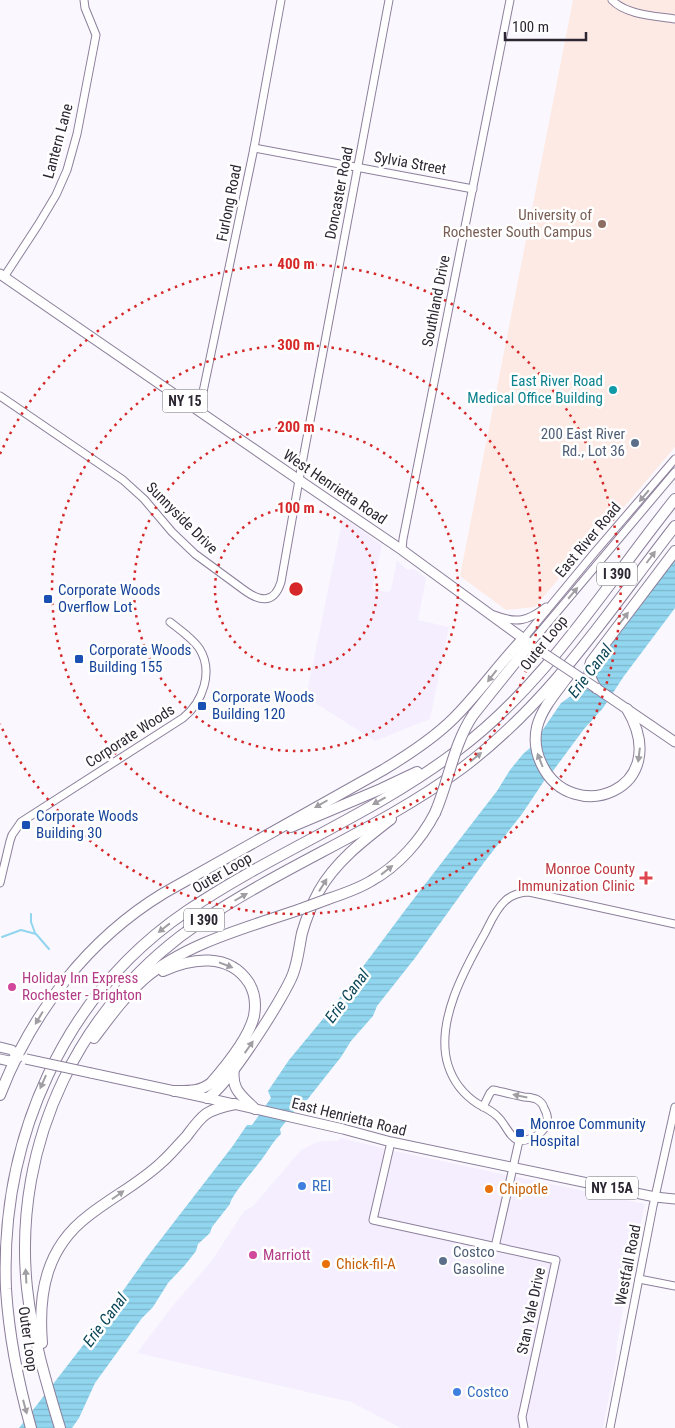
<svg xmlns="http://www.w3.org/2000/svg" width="675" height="1428" font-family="'Roboto Condensed',sans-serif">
	<defs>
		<pattern id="water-rules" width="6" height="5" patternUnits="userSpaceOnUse" patternTransform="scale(1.25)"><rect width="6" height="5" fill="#91d5ee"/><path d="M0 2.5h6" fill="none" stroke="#7db7cd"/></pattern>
	</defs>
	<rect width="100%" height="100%" fill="#faf8fe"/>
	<g fill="#f5eefe">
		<polygon points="343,517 382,545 372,589 388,592 391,590 397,560 407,570 414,569 426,578 418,620 449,627 430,719 375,741 306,697"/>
		<polygon points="341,1138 399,1152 645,1204 639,1231 637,1233 626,1290 616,1351 617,1355 603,1428 401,1428 351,1402 137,1353 171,1308 213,1259 244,1211 253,1206 301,1150 315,1143 323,1141 337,1141"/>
	</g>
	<polygon fill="#feeae4" points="573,0 675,0 675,447 624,507 587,545 535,607 506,610 460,576"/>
	<path fill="url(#water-rules)" d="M675 560V608L624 676 603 708 584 729 550 775 544 781 522 814 485 861 415 958 377 1006 373 1016 351 1041 341 1057 307 1100 301 1102 280 1129 281 1134C273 1141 268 1151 262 1159 255 1169 232 1194 230 1204L212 1227 210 1233 198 1244 196 1251 185 1265 168 1283 153 1307 142 1318 95 1383 79 1418 72 1428H19L98 1326 147 1257 232 1147 247 1125H252L271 1098 268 1091 289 1060 332 1008 409 905 497 791 510 770 523 754 538 741 542 731 561 703 575 693Z"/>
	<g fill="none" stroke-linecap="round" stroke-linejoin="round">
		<g stroke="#91d5ee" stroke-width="2">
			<polyline points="31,914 31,922 35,933"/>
			<polyline points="2,937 21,930 36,934 49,949"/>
		</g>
		<defs>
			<g id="minor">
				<path d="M612 0C626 15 656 16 675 19"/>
				<polyline points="254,148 473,189"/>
				<polyline points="4,277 38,225 56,195 67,170 77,134 96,35 85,8 84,0"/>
				<path d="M0 396 123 480 144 499 172 532 195 554 244 590C259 601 274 605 281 582L299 480 389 0"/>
				<polyline points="199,411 254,148 281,0"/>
				<polyline points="402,550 403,539 510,0"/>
				<path d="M494 615C517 624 528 621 546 607"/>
				<polyline points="523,639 595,552 675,459"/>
				<polyline points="530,644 675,472"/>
				<path d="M0 883 10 841 12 835 21 822 183 718C203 702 214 671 199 648 192 638 180 630 170 622"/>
				<path d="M483 1107 490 1093 493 1090C503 1092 514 1095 524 1097 528 1097 533 1098 536 1099 540 1101 543 1104 544 1108 555 1127 536 1140 519 1141"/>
				<path d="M519 1141C508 1136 506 1124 497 1116 492 1111 484 1107 478 1104 464 1095 453 1081 448 1065 435 1023 464 970 485 933 490 923 496 909 505 901 511 895 521 892 529 892L675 924"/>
				<polyline points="391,1142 373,1220 556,1260 524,1408 522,1417 524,1428"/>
				<polyline points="495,1247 519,1141"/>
				<polyline points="639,1279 675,1286"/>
				<polyline points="610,1428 653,1206 675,1107"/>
			</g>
			<g id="major">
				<polyline points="0,274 299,480 402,550 528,642"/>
				<polyline points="596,688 675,742"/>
				<polyline points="0,1047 12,1050 17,1057"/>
				<polyline points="0,1059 9,1061 19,1057"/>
				<polyline points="91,1073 207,1098 343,1129 391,1142 655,1197 675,1199"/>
			</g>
			<g id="highway">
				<path d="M571 672C559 689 542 707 537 727 534 740 536 753 542 765 572 827 675 790 627 709"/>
				<path d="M596 688C591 680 587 672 591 662L675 551"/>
				<polyline points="473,715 530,644"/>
				<polyline points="291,827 381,789 417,772"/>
				<path d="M328 899C343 894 358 889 371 881 398 866 421 840 435 813"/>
				<path d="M163 971C191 958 229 952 249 983 255 993 256 1005 254 1016 249 1037 225 1067 211 1083 200 1092 187 1091 174 1091"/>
				<path d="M94 1038C109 1018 125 996 144 979 186 943 249 927 301 909"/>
				<path d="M234 1068C231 1090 241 1095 255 1109"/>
				<path d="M0 1095C32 1012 88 939 164 893L383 770C408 755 433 739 454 718 479 693 499 664 523 639"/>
				<path d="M207 1098C225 1090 285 996 293 974 298 961 299 947 302 933 306 919 312 904 319 891 336 861 364 840 391 819"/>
				<path d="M42 1343C38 1293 46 1248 88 1216 112 1197 140 1183 162 1162 171 1154 178 1145 186 1137 192 1129 198 1120 206 1114 215 1108 225 1106 235 1104"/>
				<path d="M31 1428C18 1382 9 1336 6 1289 0 1140 63 995 187 911 274 852 374 814 458 750 547 683 606 585 675 499"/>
				<path d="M60 1428C46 1382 32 1335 27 1288 12 1142 81 1001 202 921 285 865 381 828 461 769 551 702 608 612 675 526"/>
			</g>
		</defs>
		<use href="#minor" stroke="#8c7f9b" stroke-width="9"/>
		<use href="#major" stroke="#8c7f9b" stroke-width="11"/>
		<use href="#highway" stroke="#8c7f9b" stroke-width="12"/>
		<use href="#minor" stroke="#fff" stroke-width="7"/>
		<use href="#major" stroke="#fff" stroke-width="9"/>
		<use href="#highway" stroke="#fff" stroke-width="10"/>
		<defs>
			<g id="major-bridge">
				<polyline points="536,648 596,688"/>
				<polyline points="26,1059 91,1073"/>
			</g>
			<g id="highway-bridge">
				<path d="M435 813C449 781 453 745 473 715"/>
				<polyline points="301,909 328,899"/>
			</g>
		</defs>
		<use href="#major-bridge" stroke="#8c7f9b" stroke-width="11" stroke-linecap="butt"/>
		<use href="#highway-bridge" stroke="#8c7f9b" stroke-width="12" stroke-linecap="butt"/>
		<use href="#major-bridge" stroke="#fff" stroke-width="9"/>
		<use href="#highway-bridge" stroke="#fff" stroke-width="10"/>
	</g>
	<defs><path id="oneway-solid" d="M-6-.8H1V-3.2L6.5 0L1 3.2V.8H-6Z" transform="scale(1.25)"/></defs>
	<g fill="#a09ea3">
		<use href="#oneway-solid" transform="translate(644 496) rotate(130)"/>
		<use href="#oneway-solid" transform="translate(651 557) rotate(-53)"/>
		<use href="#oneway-solid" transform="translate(573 593) rotate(-50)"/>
		<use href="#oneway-solid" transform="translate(624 618) rotate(-53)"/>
		<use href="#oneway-solid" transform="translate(492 676) rotate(128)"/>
		<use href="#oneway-solid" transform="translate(639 755) rotate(97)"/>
		<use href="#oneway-solid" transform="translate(476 757) rotate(-39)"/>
		<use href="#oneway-solid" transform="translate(540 760) rotate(-111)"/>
		<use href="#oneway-solid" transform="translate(379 801) rotate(151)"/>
		<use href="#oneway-solid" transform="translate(321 804) rotate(150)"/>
		<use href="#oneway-solid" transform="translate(387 870) rotate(-38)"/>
		<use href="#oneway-solid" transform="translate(323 885) rotate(-58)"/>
		<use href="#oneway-solid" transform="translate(241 897) rotate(-30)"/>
		<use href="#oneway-solid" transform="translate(164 928) rotate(142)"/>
		<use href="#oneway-solid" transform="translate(226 965) rotate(21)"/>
		<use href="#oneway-solid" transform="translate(39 1018) rotate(121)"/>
		<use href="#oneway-solid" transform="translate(249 1047) rotate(-55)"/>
		<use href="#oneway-solid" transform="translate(43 1082) rotate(114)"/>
		<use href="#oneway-solid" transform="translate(520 1096) rotate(-168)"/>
		<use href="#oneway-solid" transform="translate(118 1195) rotate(-35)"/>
		<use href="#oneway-solid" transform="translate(26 1276) rotate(-93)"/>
		<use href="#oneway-solid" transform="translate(25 1407) rotate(75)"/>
	</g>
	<g fill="none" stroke="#d62828" stroke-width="2.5" stroke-dasharray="2.5 5">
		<circle cx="296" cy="589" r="81"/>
		<circle cx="296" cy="589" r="162"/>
		<circle cx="296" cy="589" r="244"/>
		<path d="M0 454A325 325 0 1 1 0 724"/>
	</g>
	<circle fill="#8d6e63" stroke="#fff" stroke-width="2" cx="602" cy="224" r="5"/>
	<circle fill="#0f9aa8" stroke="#fff" stroke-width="2" cx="613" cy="390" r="5"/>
	<g fill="#5c6f8a" stroke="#fff" stroke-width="2">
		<circle cx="635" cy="443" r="5"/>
		<circle cx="443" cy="1261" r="5"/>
	</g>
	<g fill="#1a4fb4" stroke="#fff" stroke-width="2">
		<rect x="43" y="594" width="10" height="10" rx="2.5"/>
		<rect x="74" y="654" width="10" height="10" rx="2.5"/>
		<rect x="197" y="701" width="10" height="10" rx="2.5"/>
		<rect x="21" y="820" width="10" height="10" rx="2.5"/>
		<rect x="515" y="1128" width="10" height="10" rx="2.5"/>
	</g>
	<path fill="#e0444e" stroke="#fff" stroke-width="2" d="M643.5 870.5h5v5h5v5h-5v5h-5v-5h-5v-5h5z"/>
	<g fill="#d1479c" stroke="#fff" stroke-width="2">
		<circle cx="12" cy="987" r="5"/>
		<circle cx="253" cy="1255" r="5"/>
	</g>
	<g fill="#3f7fe0" stroke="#fff" stroke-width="2">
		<circle cx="302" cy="1186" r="5"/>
		<circle cx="457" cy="1392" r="5"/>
	</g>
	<g fill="#e8710a" stroke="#fff" stroke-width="2">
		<circle cx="489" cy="1189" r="5"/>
		<circle cx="326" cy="1264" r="5"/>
	</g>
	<g text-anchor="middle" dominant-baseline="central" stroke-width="5" stroke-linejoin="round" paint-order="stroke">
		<g fill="#fff" stroke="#6b6870" stroke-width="1">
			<rect x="162.5" y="389.5" width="45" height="23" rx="4"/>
			<rect x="597" y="562.5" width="40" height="23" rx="4"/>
			<rect x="184" y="908.5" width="40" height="23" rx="4"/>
			<rect x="586" y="1176.5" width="52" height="23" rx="4"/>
		</g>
		<g font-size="14" font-weight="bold" fill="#2c2732">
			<text x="185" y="401">NY 15</text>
			<text x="617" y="574">I 390</text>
			<text x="204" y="920">I 390</text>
			<text x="612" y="1188">NY 15A</text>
		</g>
		<g font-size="15" fill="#2c2732" stroke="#fff">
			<text transform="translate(58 141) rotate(-75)">Lantern Lane</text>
			<text transform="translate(410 163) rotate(10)">Sylvia Street</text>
			<text transform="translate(339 193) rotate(-79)">Doncaster Road</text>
			<text transform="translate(229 203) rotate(-79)">Furlong Road</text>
			<text transform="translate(436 301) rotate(-79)">Southland Drive</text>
			<text transform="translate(335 487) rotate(34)">West Henrietta Road</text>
			<text transform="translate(182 518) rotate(45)">Sunnyside Drive</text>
			<text transform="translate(588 540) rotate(-50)">East River Road</text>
			<text transform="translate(544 643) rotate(-51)">Outer Loop</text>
			<text transform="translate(130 736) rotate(-33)">Corporate Woods</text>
			<text transform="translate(222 873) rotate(-30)">Outer Loop</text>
			<text transform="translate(349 1117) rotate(14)">East Henrietta Road</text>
			<text transform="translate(628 1265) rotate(-79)">Westfall Road</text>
			<text transform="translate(531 1311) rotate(-78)">Stan Yale Drive</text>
			<text transform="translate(28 1339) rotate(82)">Outer Loop</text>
		</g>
		<g font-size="15" fill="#785e54" stroke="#fff" text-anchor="end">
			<text x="592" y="215">University of<tspan x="592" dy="17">Rochester South Campus</tspan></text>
		</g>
		<g font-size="15" fill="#0d838f" stroke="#fff" text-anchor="end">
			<text x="603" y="381">East River Road<tspan x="603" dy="17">Medical Office Building</tspan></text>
		</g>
		<g font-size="15" fill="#4e5e75" stroke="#fff" text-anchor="end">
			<text x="625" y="434">200 East River<tspan x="625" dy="17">Rd., Lot 36</tspan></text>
			<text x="453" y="1252" text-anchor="start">Costco<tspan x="453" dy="17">Gasoline</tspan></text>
		</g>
		<g font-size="15" fill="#164399" stroke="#fff" text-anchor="start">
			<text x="58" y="590">Corporate Woods<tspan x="58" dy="17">Overflow Lot</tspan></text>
			<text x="89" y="650">Corporate Woods<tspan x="89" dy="17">Building 155</tspan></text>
			<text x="212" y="697">Corporate Woods<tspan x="212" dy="17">Building 120</tspan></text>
			<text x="36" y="816">Corporate Woods<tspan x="36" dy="17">Building 30</tspan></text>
			<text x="530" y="1124">Monroe Community<tspan x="530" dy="17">Hospital</tspan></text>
		</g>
		<g font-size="15" fill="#be3a42" stroke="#fff" text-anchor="end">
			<text x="635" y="869">Monroe County<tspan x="635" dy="17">Immunization Clinic</tspan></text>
		</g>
		<g font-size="15" fill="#b23c85" stroke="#fff" text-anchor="start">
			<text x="22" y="978">Holiday Inn Express<tspan x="22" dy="17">Rochester - Brighton</tspan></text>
			<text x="263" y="1255">Marriott</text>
		</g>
		<g font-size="15" fill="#366cbe" stroke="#fff" text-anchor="start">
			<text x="312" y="1186">REI</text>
			<text x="467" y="1392">Costco</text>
		</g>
		<g font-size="15" fill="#c56008" stroke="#fff" text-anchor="start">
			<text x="499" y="1189">Chipotle</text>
			<text x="336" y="1264">Chick-fil-A</text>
		</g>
		<g font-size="16" font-style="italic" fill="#0c4759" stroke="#fff">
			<text transform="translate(590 671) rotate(-53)">Erie Canal</text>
			<text transform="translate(347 996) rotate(-53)">Erie Canal</text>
			<text transform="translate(105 1320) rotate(-53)">Erie Canal</text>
		</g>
	</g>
	<circle cx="296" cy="589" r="8" fill="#d62828" stroke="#fff" stroke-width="2.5"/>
	<g font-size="15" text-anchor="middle" font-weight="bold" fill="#d62828" stroke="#fff" stroke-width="5" stroke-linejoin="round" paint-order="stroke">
		<text x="296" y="269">400 m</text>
		<text x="296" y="350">300 m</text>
		<text x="296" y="432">200 m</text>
		<text x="296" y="513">100 m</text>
	</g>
	<path d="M505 32v8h81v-8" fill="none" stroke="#2c2732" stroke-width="2.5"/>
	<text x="512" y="32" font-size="15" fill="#2c2732" stroke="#ffffff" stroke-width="4" paint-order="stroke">100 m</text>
</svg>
